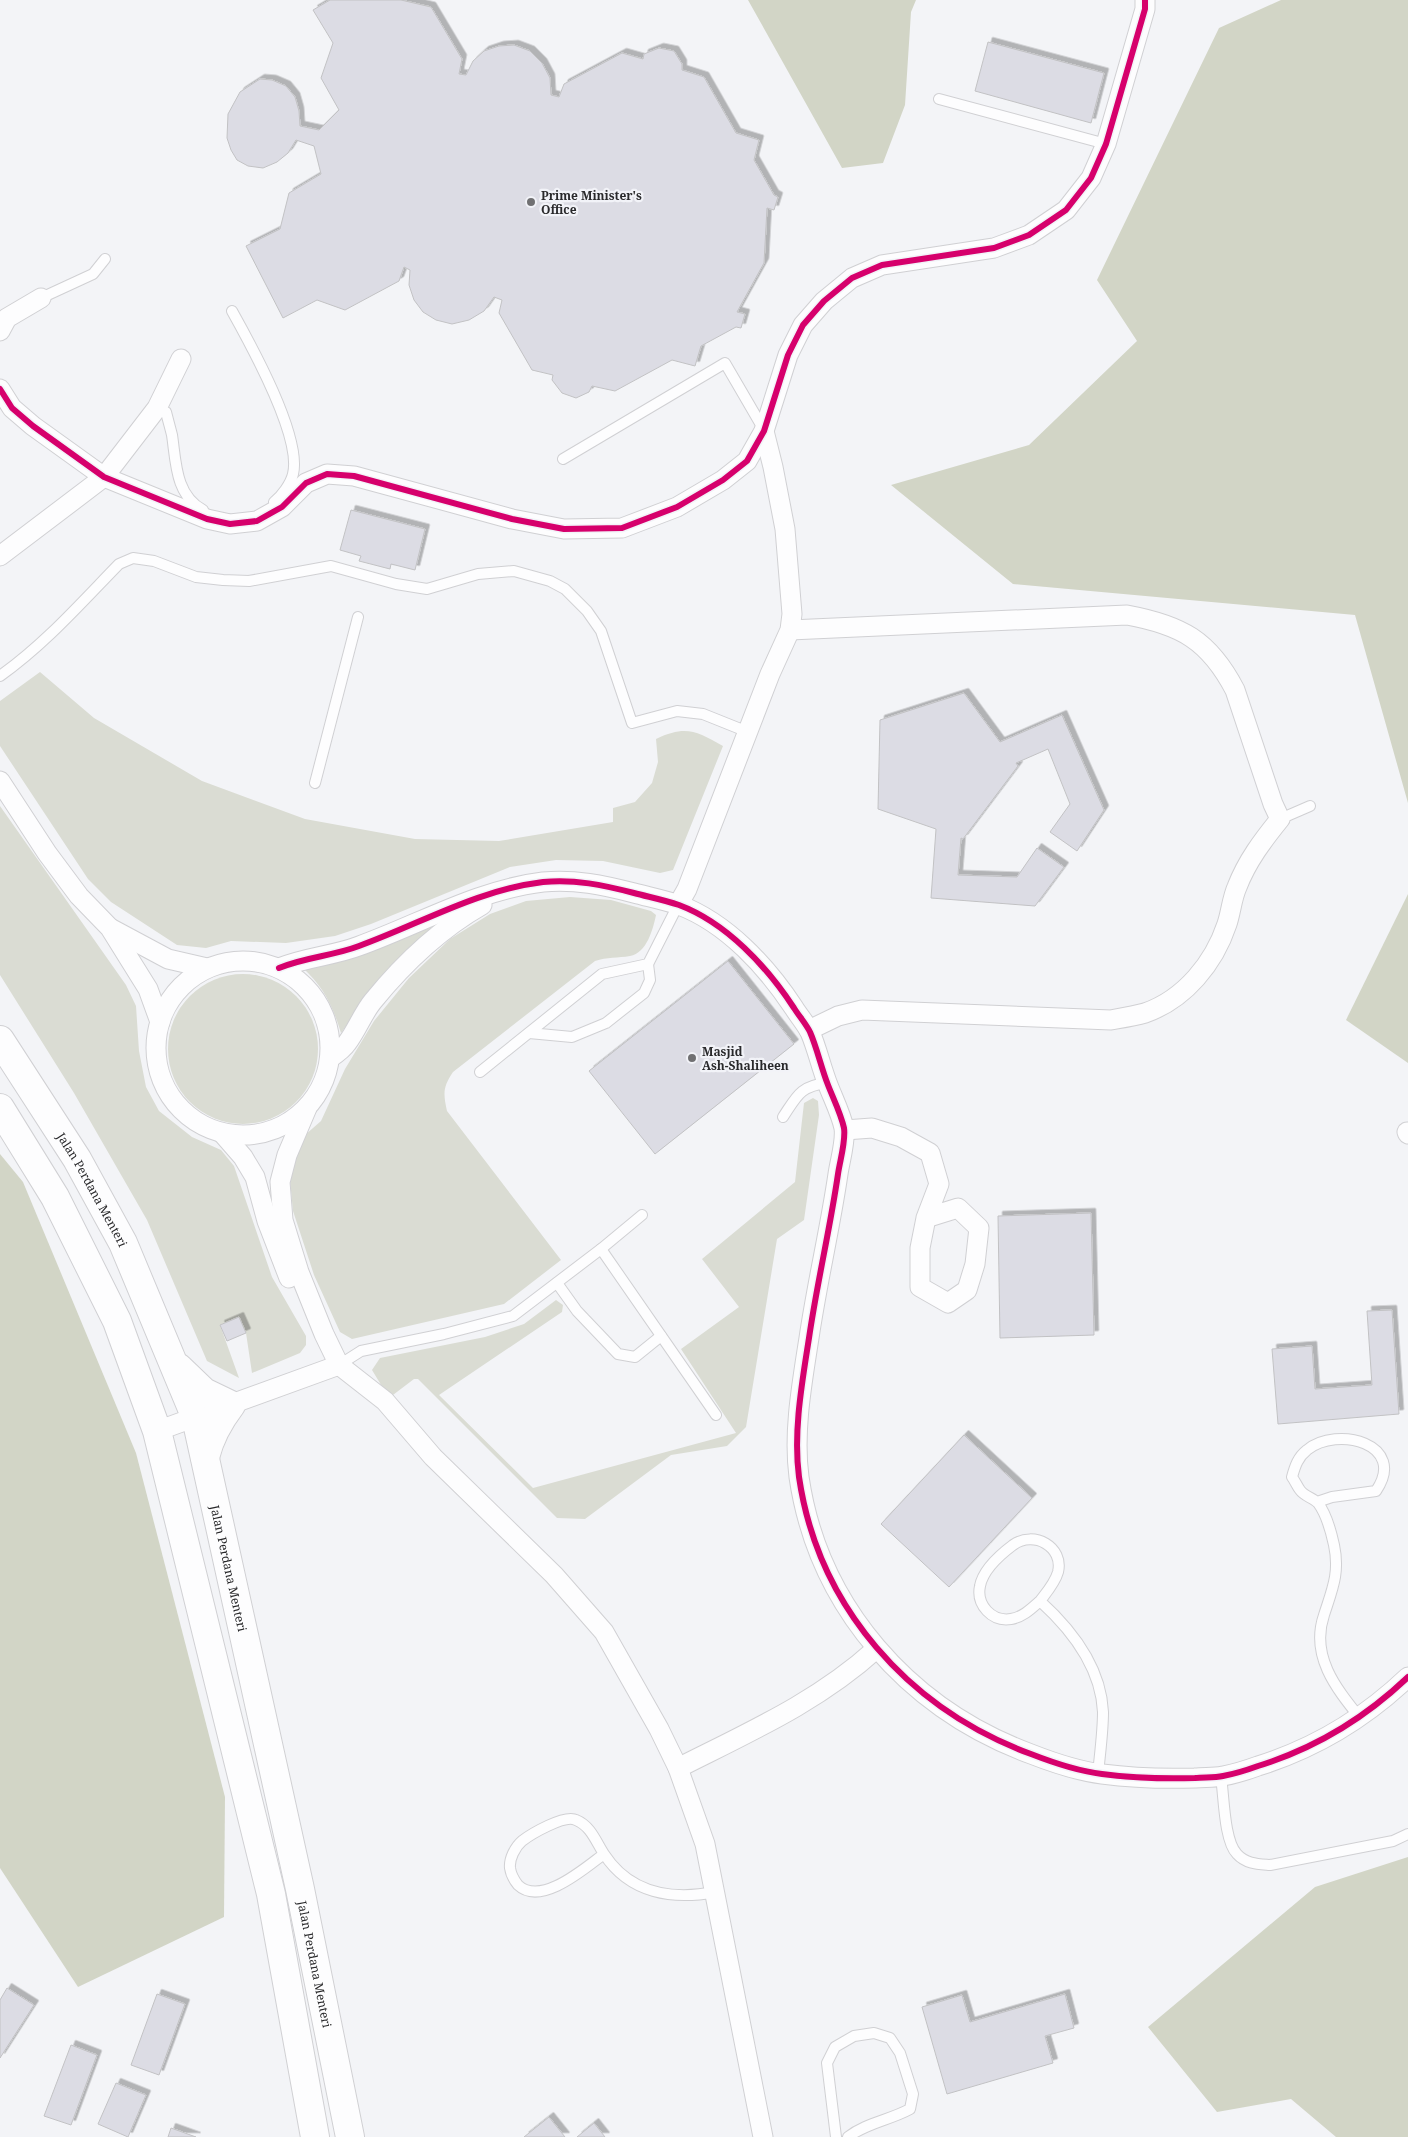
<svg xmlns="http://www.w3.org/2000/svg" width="1408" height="2137" font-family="'Noto Serif',serif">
	<defs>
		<filter id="shadow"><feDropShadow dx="4.5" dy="-4.5" stdDeviation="0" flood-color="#0004"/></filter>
	</defs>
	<rect width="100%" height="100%" fill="#f3f4f7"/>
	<g fill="#dadcd3">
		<path d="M40 672 94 718 202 781 305 819 415 839 499 841 613 822V808L635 802 652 783 658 762 656 739C686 725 696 731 723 746L673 870 660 873 603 861 556 860 510 867 371 924 335 936 286 943 231 941 206 948 177 945 111 902 88 879 0 746V701Z"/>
		<polygon points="0,806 126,985 136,1006 139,1051 146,1087 159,1111 192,1137 221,1150 234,1166 272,1277 306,1336 306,1345 300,1353 252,1373 246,1333 238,1317 220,1325 239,1378 207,1361 147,1220 74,1093 0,975"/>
		<path d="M570 897 611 900 651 911 656 915C653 929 647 953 630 956 618 958 607 957 595 961L453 1072C443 1087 443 1093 447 1111L561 1260 504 1304 352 1339 340 1332 314 1275 293 1211 290 1180 297 1150 305 1135 321 1121 345 1069 374 1021 409 978 450 939 490 914 526 901Z"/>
		<path d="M432 927 377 982 341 1033C332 1004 324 988 302 967L343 961Z"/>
		<circle cx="243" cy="1049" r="75"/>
		<polygon points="813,1098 818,1101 819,1115 804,1220 777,1239 746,1427 727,1446 671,1455 585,1519 557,1518 418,1379 414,1379 389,1398 372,1370 380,1358 485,1337 524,1324 556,1300 563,1305 562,1312 439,1395 533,1488 736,1433 681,1349 739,1307 702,1259 795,1182 804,1103"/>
	</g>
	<g fill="#d2d5c6">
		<polygon points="748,0 916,0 911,12 905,105 883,163 842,168"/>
		<polygon points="1281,0 1408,0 1408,803 1355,615 1013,584 891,485 1029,445 1137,341 1097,280 1219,28"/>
		<polygon points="1408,894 1408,1063 1346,1020"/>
		<polygon points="0,1154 23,1182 136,1453 225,1797 224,1917 78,1987 0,1868"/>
		<polygon points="1408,1857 1408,2137 1336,2137 1291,2099 1217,2112 1148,2027 1315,1887"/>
	</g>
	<g fill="#dcdce4" stroke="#c2c2c4" filter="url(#shadow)">
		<polygon points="330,0 401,0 431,7 462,59 459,74 466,75 473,61 484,51 499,46 514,45 530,51 542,63 550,78 551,95 559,97 564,84 622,53 643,59 644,54 659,48 674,51 682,64 682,70 704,77 736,133 759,140 754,160 774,195 778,197 774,210 767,208 764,263 737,312 745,314 741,328 736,327 701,346 695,366 672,360 615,391 592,386 589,392 576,398 562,393 552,380 553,375 532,370 499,313 502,300 494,297 484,311 469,320 452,324 436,320 423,312 414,300 409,285 410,270 404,267 399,281 345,310 317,300 283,318 246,246 280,229 289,193 321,174 314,146 296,140 288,153 277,162 263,168 248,166 237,160 231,150 227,138 228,114 240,92 260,79 272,80 286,86 295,97 299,111 300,126 319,130 339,110 321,78 333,43 313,10"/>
		<polygon points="988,42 1104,73 1091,123 975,91"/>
		<polygon points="351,510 425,529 415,570 391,564 390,569 359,561 361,556 340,550"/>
		<polygon points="964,693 1000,742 1062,715 1104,810 1077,851 1050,832 1070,804 1048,749 1016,763 1018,766 963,839 961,838 958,875 1017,877 1037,848 1064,867 1035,906 931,898 936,829 878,809 880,720"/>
		<polygon points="728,961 794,1044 655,1154 589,1071"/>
		<polygon points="1091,1213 1094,1335 1000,1338 998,1216"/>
		<polygon points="1392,1310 1399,1414 1278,1424 1272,1349 1312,1346 1315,1389 1372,1385 1367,1311"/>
		<polygon points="239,1317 246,1333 227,1341 220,1325"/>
		<polygon points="964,1435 1032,1498 949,1587 881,1524"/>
		<polygon points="7,1988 34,2005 0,2058 0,2000"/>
		<polygon points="157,1994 185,2004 159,2075 131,2065"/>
		<polygon points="1065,1994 1074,2028 1045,2036 1053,2063 947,2094 922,2007 962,1995 970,2022"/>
		<polygon points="71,2045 97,2055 71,2125 44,2116"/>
		<polygon points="116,2083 146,2095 128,2137 98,2124"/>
		<polygon points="549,2117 565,2137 524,2137"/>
		<polygon points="594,2123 605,2137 577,2137"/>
		<polygon points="171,2128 196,2137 168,2137"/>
	</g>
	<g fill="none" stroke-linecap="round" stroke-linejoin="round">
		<defs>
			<g id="service">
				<polyline points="939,99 1106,144"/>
				<polyline points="41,298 93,274 105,259"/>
				<path d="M232 311C251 345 302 437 293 474 291 483 282 496 274 502"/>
				<path d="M157 408 166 412C168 420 170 427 172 435 176 461 175 495 203 510"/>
				<polyline points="563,459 725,363 764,430"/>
				<path d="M0 676C45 644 80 604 119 564L133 558 154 561 196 577 223 580 249 581 331 566 396 584 427 589 478 574 514 571 550 581 565 589 587 611 601 631 632 723 677 711 703 714 748 732"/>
				<polyline points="315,783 358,617"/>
				<polyline points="1280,819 1310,806"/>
				<polyline points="529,1033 572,1037 606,1023 644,993 650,980 648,964"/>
				<polyline points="480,1072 602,974 648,964 678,905"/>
				<path d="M783 1117C797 1096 800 1086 827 1083"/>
				<polyline points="601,1249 716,1415"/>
				<polyline points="557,1283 577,1311 618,1354 635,1357 661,1336"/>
				<polyline points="339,1365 361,1351 444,1334 513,1316 601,1249 642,1215"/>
				<path d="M1317 1502 1332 1497 1376 1491C1408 1444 1337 1425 1307 1450 1298 1457 1295 1466 1292 1477 1295 1481 1297 1486 1300 1490 1304 1496 1313 1498 1318 1503 1327 1515 1331 1531 1334 1545 1340 1573 1332 1590 1324 1615 1310 1656 1336 1688 1360 1718"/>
				<path d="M1040 1601C1046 1593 1055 1583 1058 1572 1064 1547 1034 1530 1013 1545 1001 1554 983 1570 980 1586 976 1605 992 1622 1011 1619 1023 1617 1031 1609 1040 1601 1072 1630 1101 1667 1103 1712 1103 1732 1100 1753 1098 1774"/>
				<path d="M1221 1777C1224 1796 1224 1841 1237 1854 1246 1864 1258 1864 1270 1865L1393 1841 1408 1834"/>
				<path d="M604 1854C585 1868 541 1907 518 1885 514 1880 511 1875 510 1868 509 1859 515 1847 522 1841 531 1834 565 1814 576 1820 591 1826 596 1842 604 1854 630 1894 673 1900 715 1892"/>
				<path d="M836 2137 827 2063 835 2047 854 2036 874 2033 890 2038 900 2053 913 2094 910 2109C890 2120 866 2123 848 2137"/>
			</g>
			<g id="minor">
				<polyline points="0,331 7,318 41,298"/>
				<polyline points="0,389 12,408 33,426 104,477 207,519 230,524 257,521 282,507 306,483 327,474 354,476 512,519 564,529 622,528 677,507 723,480 747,461 764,431 788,355 803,325 824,301 852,278 882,265 994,248 1029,235 1066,210 1091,178 1106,144 1145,9 1145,0"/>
				<polyline points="0,556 104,477 157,408 181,359"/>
				<path d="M790 630 1127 615C1181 625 1209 640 1235 690L1273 804 1280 819C1263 840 1247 861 1237 887 1232 898 1231 912 1227 924 1214 963 1185 999 1145 1013 1134 1016 1122 1018 1111 1020L862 1010 838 1016 809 1030"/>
				<polyline points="0,781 47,853 79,896 110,928 148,989 160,1022"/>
				<polyline points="678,905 687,889 770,674 790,630 792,614 785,529 773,467 764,431"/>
				<polyline points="112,929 168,959 207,968"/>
				<circle cx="243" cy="1048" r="87"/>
				<path d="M279 968C305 957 333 956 359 946 420 924 477 890 543 882 575 879 603 885 634 893 649 897 664 900 679 905 727 923 767 967 794 1008 799 1016 806 1024 810 1032 817 1048 821 1067 828 1085 833 1098 841 1114 844 1128 846 1141 840 1160 838 1174 830 1229 817 1283 809 1338 802 1383 793 1432 799 1477 818 1607 909 1709 1031 1754 1054 1763 1077 1771 1102 1774 1133 1778 1164 1779 1195 1778 1204 1777 1214 1778 1223 1776 1234 1774 1247 1770 1258 1766 1316 1748 1365 1718 1408 1677"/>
				<path d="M330 1058C336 1054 343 1049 347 1043 357 1030 363 1013 373 1001 404 963 440 929 482 905"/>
				<polyline points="307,1108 287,1155 280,1182 283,1220 299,1272 324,1334 339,1365 385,1401 433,1457 554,1575 604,1632 659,1729 678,1768 705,1844 763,2137"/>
				<polyline points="845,1130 872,1128 901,1137 930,1153 939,1184 926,1218 920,1248 920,1287 948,1303 967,1290 975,1264 979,1228 958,1208 926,1218"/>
				<polyline points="1407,1132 1408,1134"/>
				<polyline points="223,1134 243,1157 255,1177 267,1221 289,1278"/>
				<polyline points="157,1431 339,1365"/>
				<path d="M678 1768C747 1733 818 1702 876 1649"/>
			</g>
			<g id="primary">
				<path id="s1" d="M0 1040 77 1159 123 1243 196 1418 300 1889 350 2137"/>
				<polyline points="0,1108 55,1197 117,1321 157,1431 271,1894 315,2137"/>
				<path d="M179 1368 204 1392 231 1405C218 1422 210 1437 205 1457"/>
			</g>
		</defs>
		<use href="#service" stroke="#d0d0d3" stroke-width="12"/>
		<use href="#minor" stroke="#d0d0d3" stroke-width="21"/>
		<use href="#primary" stroke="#d0d0d3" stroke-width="30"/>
		<use href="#service" stroke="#fdfdfe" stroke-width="10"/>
		<use href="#minor" stroke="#fdfdfe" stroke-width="19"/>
		<use href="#primary" stroke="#fdfdfe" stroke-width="28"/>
		<defs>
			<g id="cycleway">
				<polyline points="0,389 12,408 33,426 104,477 207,519 230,524 257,521 282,507 306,483 327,474 354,476 512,519 564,529 622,528 677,507 723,480 747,461 764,431 788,355 803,325 824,301 852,278 882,265 994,248 1029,235 1066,210 1091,178 1106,144 1145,9 1145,0"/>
				<path d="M279 968C305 957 333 956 359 946 420 924 477 890 543 882 575 879 603 885 634 893 649 897 664 900 679 905 727 923 767 967 794 1008 799 1016 806 1024 810 1032 817 1048 821 1067 828 1085 833 1098 841 1114 844 1128 846 1141 840 1160 838 1174 830 1229 817 1283 809 1338 802 1383 793 1432 799 1477 818 1607 909 1709 1031 1754 1054 1763 1077 1771 1102 1774 1133 1778 1164 1779 1195 1778 1204 1777 1214 1778 1223 1776 1234 1774 1247 1770 1258 1766 1316 1748 1365 1718 1408 1677"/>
			</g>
		</defs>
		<use href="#cycleway" stroke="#f2f3f8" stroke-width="9"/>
		<use href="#cycleway" stroke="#d6006c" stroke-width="6"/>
	</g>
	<g fill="#707072" stroke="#f2f3f8" stroke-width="2">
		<circle cx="531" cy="202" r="5"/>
		<circle cx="692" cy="1058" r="5"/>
	</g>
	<g text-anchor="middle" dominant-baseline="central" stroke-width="4.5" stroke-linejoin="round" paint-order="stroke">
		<g font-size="12" font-weight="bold" fill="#29292b" stroke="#f2f3f8" text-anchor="start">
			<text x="541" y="195">Prime Minister's<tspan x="541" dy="14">Office</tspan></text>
			<text x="702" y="1051">Masjid<tspan x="702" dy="14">Ash-Shaliheen</tspan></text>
		</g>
		<g font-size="12" fill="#29292b" stroke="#f2f3f8">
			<text stroke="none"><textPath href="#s1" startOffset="176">Jalan Perdana Menteri</textPath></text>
			<text stroke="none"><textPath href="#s1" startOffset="581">Jalan Perdana Menteri</textPath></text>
			<text stroke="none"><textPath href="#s1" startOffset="986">Jalan Perdana Menteri</textPath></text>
		</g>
	</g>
</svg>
